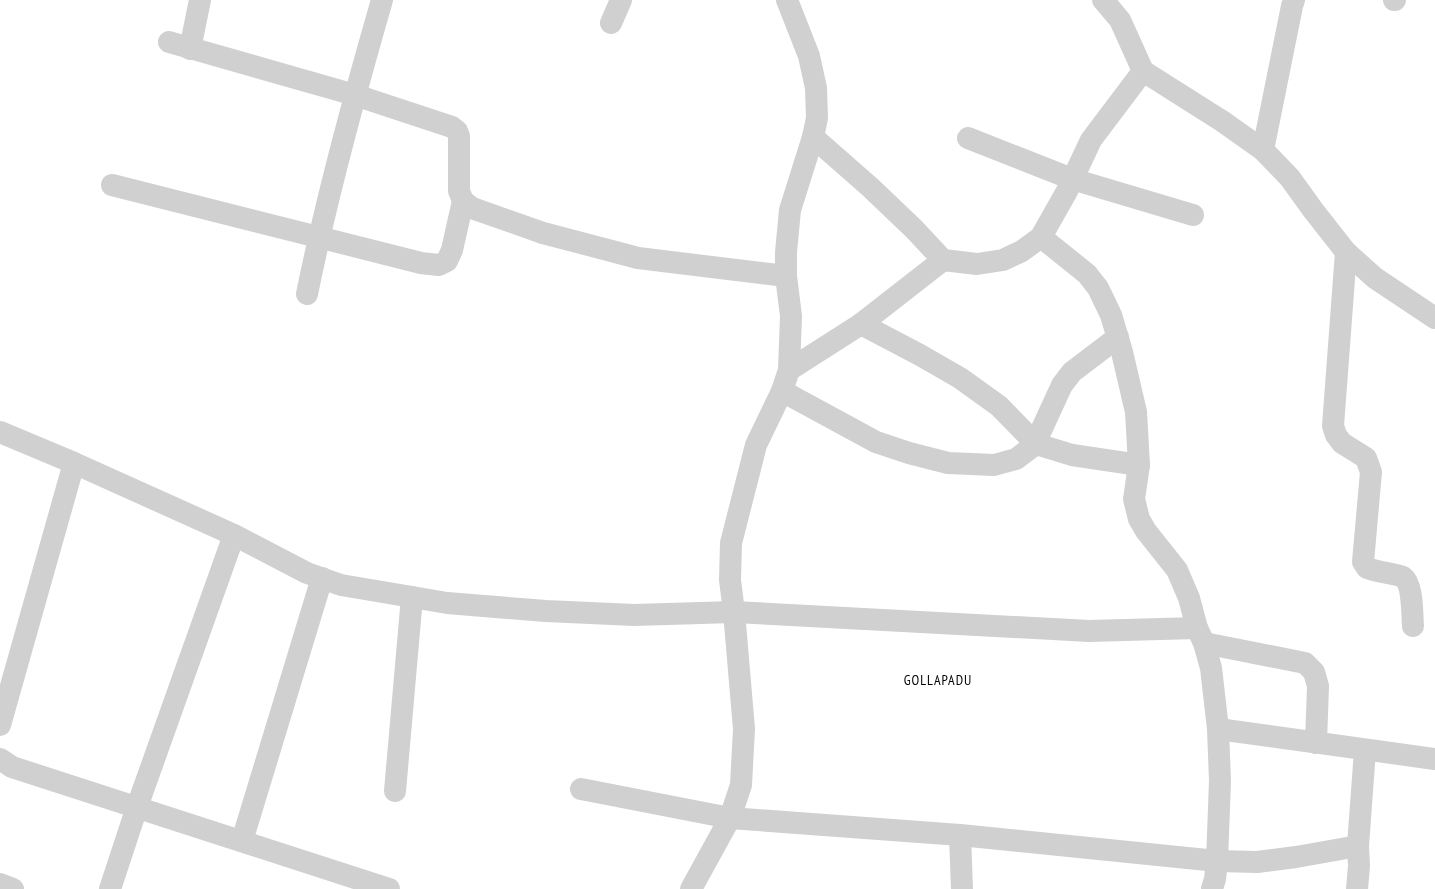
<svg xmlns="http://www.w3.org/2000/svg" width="1435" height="889" font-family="'PT Sans Narrow',sans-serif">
	<rect width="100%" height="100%" fill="#fff"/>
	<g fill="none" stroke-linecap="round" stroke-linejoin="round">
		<g stroke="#d0d0d0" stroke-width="22">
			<polyline points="787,0 809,56 816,88 817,118 813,137 870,187 914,229 943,260 977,264 1003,260 1022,251 1041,237 1067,191 1091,140 1143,71"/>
			<polyline points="1103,0 1120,20 1143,71 1222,121 1263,150 1290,178 1313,210 1346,252 1375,278 1435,318"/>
			<polyline points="1394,0 1395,0"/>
			<polyline points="611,23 621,0"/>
			<polyline points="169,42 355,95 452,127 457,131 459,136 459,191 463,201 472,208 543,233 638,258 786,276"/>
			<polyline points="190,49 200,0"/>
			<polyline points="968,138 1072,179 1193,215"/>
			<polyline points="1263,150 1292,6 1294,0"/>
			<polyline points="112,185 421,263 439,265 447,261 452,250 463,201"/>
			<polyline points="1041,237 1087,274 1098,288 1111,315 1122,352 1136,412 1139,465 1134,499 1139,519 1146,531 1177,570 1189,598 1197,628 1204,643 1211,668 1218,729 1220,781 1217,861 1215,879 1212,889"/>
			<path d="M1346 252 1333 426 1336 435 1342 443 1366 458 1371 472 1363 562 1367 568C1376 572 1398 574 1403 577 1413 584 1412 614 1413 626"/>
			<path d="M307 294C327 195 354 97 382 0"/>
			<polyline points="861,324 920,355 960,378 999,406 1036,444 1072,455 1139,465"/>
			<polyline points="789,370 861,324 943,260"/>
			<polyline points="782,391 876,442 909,453 948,463 994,465 1016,459 1036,444 1039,435 1062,385 1072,372 1118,337"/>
			<polyline points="0,432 74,463 234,535 307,573 341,585 412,597 447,603 546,611 634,615 734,612 1089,631 1197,628"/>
			<polyline points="1204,643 1305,663 1314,672 1318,686 1316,743"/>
			<polyline points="0,725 74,463"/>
			<polyline points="1218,729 1435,759"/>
			<polyline points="0,759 12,767 389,889"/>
			<polyline points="581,789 730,818 960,835 1217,861 1257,862 1296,857 1358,846"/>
			<polyline points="395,791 412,597"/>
			<polyline points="960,835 962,889"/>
			<polyline points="242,841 322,578"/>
			<polyline points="0,884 13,889"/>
			<polyline points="110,889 137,807 234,535"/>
			<polyline points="691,889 730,818 741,785 744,729 734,612 730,580 731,543 756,445 782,391 789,370 791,316 786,276 786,252 790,210 813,137"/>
			<polyline points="1357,889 1359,866 1358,846 1365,750"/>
		</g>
	</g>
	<g text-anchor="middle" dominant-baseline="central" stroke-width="4" stroke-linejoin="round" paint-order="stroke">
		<g font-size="14" letter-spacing="1" fill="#000" stroke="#fff">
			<text x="938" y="680">GOLLAPADU</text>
		</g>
	</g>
</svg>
